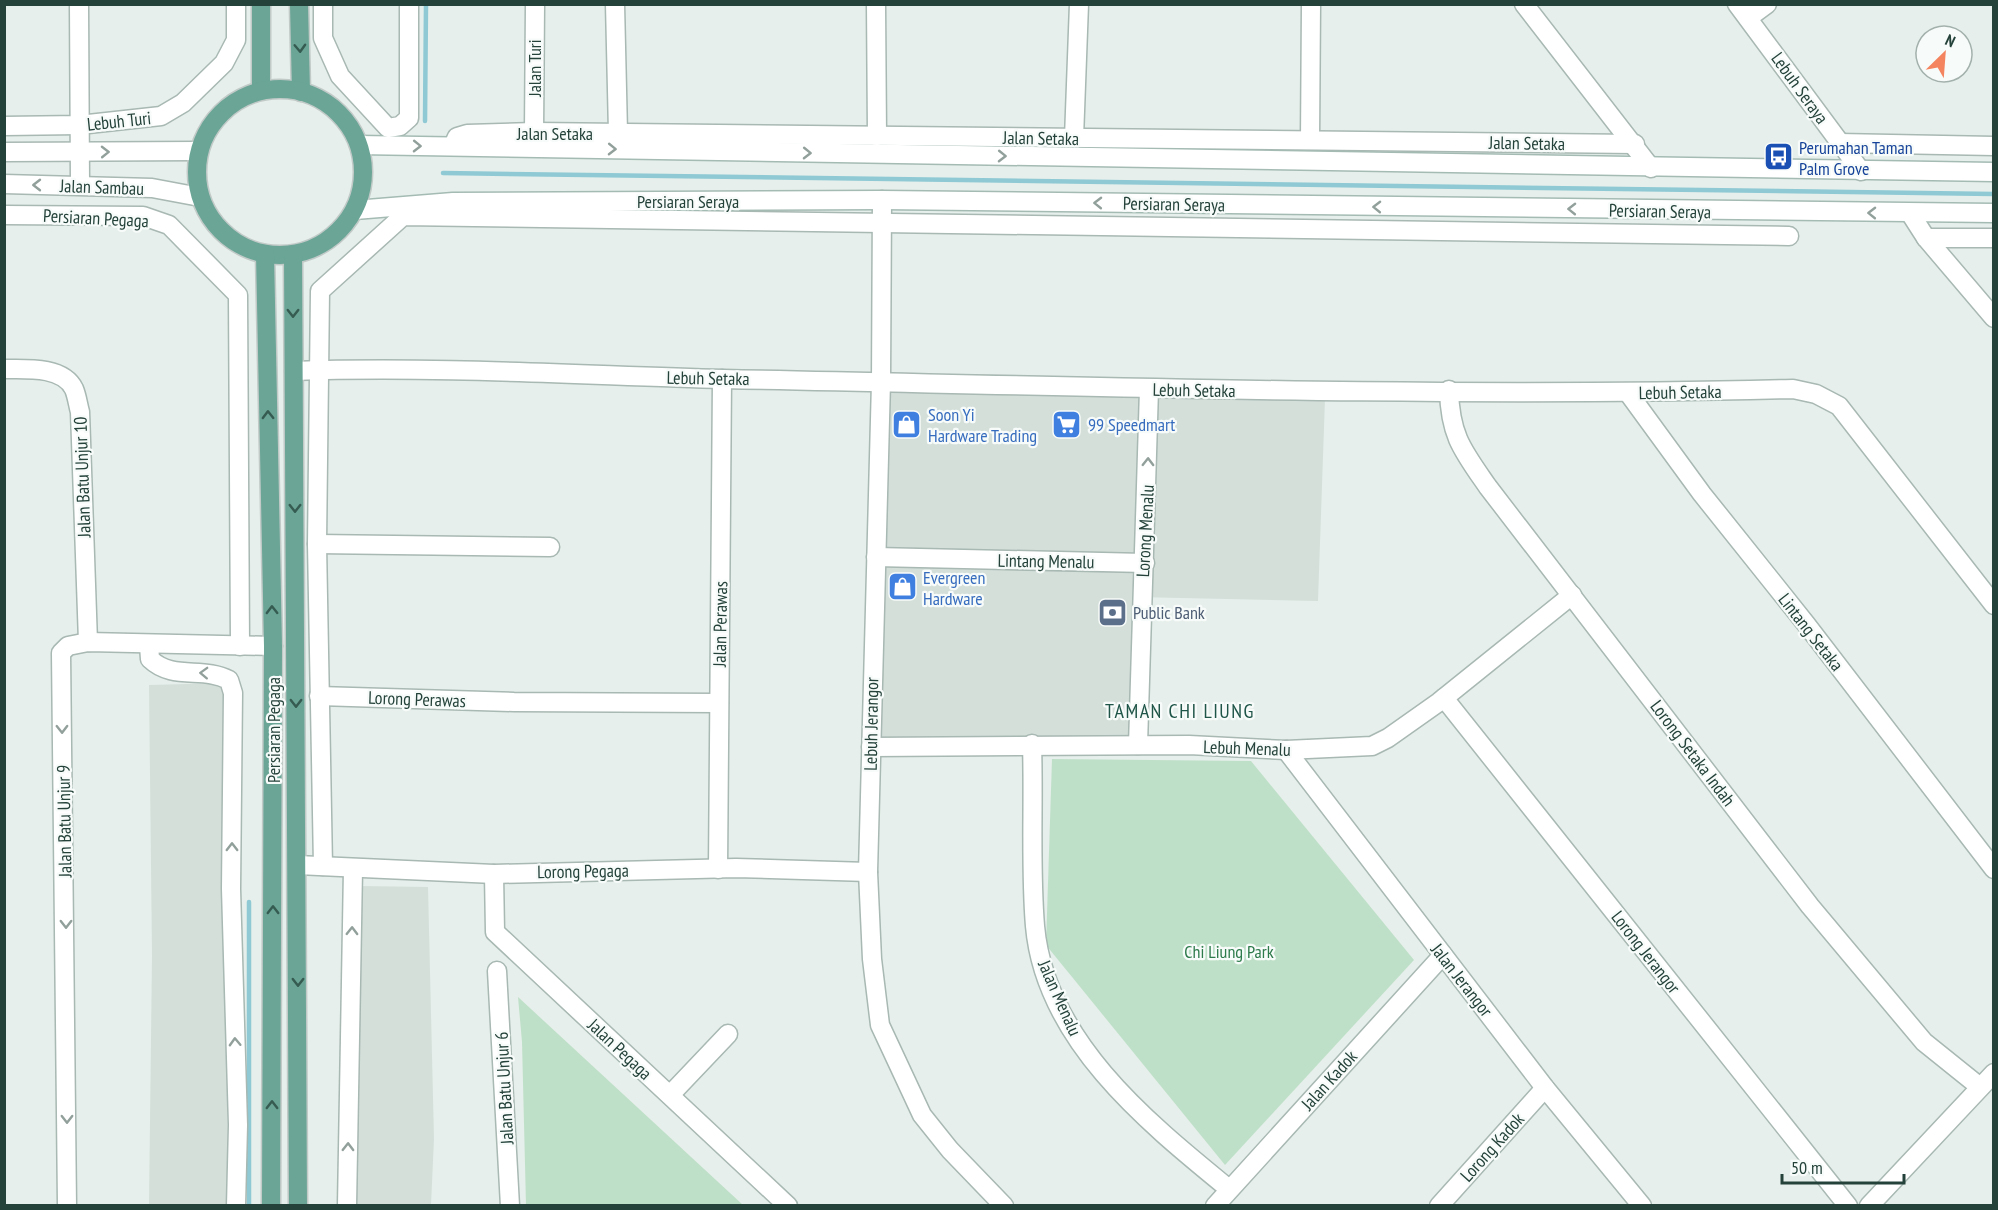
<svg xmlns="http://www.w3.org/2000/svg" width="1998" height="1210" font-family="'PT Sans Narrow',sans-serif">
	<rect width="100%" height="100%" fill="#e6efeb"/>
	<g fill="#d4dfda">
		<polygon points="886,387 1325,399 1318,601 1136,597 1132,740 878,740"/>
		<polygon points="224,683 228,1205 149,1206 152,955 149,685"/>
		<polygon points="359,886 428,887 434,1139 431,1205 353,1206"/>
	</g>
	<g fill="#bfe0c8">
		<polygon points="1052,759 1251,761 1414,960 1225,1165 1046,945"/>
		<polygon points="518,997 743,1205 526,1205 522,1042"/>
	</g>
	<g fill="none" stroke-linecap="round" stroke-linejoin="round">
		<g stroke="#8ec9d4" stroke-width="4.5">
			<polyline points="425,121 426,4"/>
			<polyline points="443,173 1994,194"/>
			<polyline points="249,1206 249,902"/>
		</g>
		<defs>
			<g id="street">
				<polyline points="79,4 80,185"/>
				<polyline points="323,4 323,38 340,76 388,128 400,126 409,118 409,4"/>
				<polyline points="615,4 618,133"/>
				<polyline points="876,4 877,136"/>
				<polyline points="1524,4 1651,168"/>
				<polyline points="1737,4 1861,171"/>
				<polyline points="1748,18 1767,4"/>
				<polyline points="4,126 79,125 161,116 183,103 224,63 236,40 236,4"/>
				<polyline points="534,132 535,4"/>
				<polyline points="1074,138 1079,4"/>
				<polyline points="1310,140 1311,4"/>
				<polyline points="1839,143 1994,146"/>
				<polyline points="453,146 457,137 467,134 534,132 1635,144"/>
				<polyline points="4,152 198,151"/>
				<polyline points="4,184 152,188 200,197"/>
				<polyline points="882,200 881,382 868,872 872,959 880,1025 922,1115 950,1150 1004,1206"/>
				<polyline points="1910,213 1926,238 1994,318"/>
				<polyline points="4,215 143,216 169,225 238,295 240,646"/>
				<polyline points="1926,238 1994,238"/>
				<path d="M4 369C25 369 63 366 74 389 77 396 78 405 80 412L88 642"/>
				<path d="M294 371C436 366 580 375 723 379 1080 386 1437 398 1793 389L1816 394 1839 406 1994 605"/>
				<path d="M1449 390C1450 436 1463 451 1488 487L1810 906 1924 1042 1980 1087"/>
				<polyline points="1629,394 1702,494 1806,624 1994,869"/>
				<polyline points="317,544 550,547"/>
				<polyline points="876,557 1145,563"/>
				<path d="M149 645 150 659C173 681 203 666 229 680L233 693 231 889 238 1125 236 1206"/>
				<polyline points="319,696 514,702 719,703"/>
				<polyline points="1444,698 1848,1206"/>
				<path d="M1032 744C1034 805 1030 866 1035 926 1045 1040 1147 1122 1229 1189"/>
				<polyline points="1138,745 1149,389"/>
				<polyline points="871,747 1189,745 1286,750 1372,746 1388,738 1439,702 1572,595"/>
				<polyline points="1286,750 1545,1088 1642,1206"/>
				<polyline points="297,865 494,874 736,868 868,872"/>
				<polyline points="323,866 317,544 320,291 403,216 1789,236"/>
				<polyline points="718,869 722,379"/>
				<polyline points="494,874 495,932 788,1206"/>
				<polyline points="497,971 510,1206"/>
				<polyline points="670,1095 728,1034"/>
				<polyline points="67,1206 61,653 68,646 88,642 273,646"/>
				<polyline points="347,1206 353,869"/>
				<polyline points="1215,1206 1443,955"/>
				<polyline points="1439,1206 1545,1088"/>
				<polyline points="1869,1206 1994,1073"/>
			</g>
			<g id="secondary">
				<polyline points="359,145 1994,172"/>
				<polyline points="355,210 453,202 882,200 1994,213"/>
			</g>
			<g id="primary">
				<polyline points="261,4 261,90"/>
				<polyline points="299,4 301,92"/>
				<circle cx="280" cy="172" r="83"/>
				<polyline points="265,254 273,646 271,1206"/>
				<polyline points="293,255 298,1206"/>
			</g>
		</defs>
		<use href="#street" stroke="#a8b8b2" stroke-width="21"/>
		<use href="#secondary" stroke="#a4bbb3" stroke-width="21"/>
		<use href="#primary" stroke="#c2cac8" stroke-width="21"/>
		<use href="#street" stroke="#fff" stroke-width="18"/>
		<use href="#secondary" stroke="#fff" stroke-width="18"/>
		<use href="#primary" stroke="#6aa596" stroke-width="18"/>
	</g>
	<defs><path id="oneway-chevron" d="M-2-3.5L2.5 0L-2 3.5" fill="none" stroke-width="1.6" stroke-linecap="round" stroke-linejoin="round" transform="scale(1.5)"/></defs>
	<g stroke="#365b51">
		<use href="#oneway-chevron" transform="translate(300 48) rotate(88)"/>
		<use href="#oneway-chevron" transform="translate(293 313) rotate(90)"/>
		<use href="#oneway-chevron" transform="translate(268 415) rotate(-91)"/>
		<use href="#oneway-chevron" transform="translate(295 508) rotate(90)"/>
		<use href="#oneway-chevron" transform="translate(272 610) rotate(-91)"/>
		<use href="#oneway-chevron" transform="translate(296 703) rotate(90)"/>
		<use href="#oneway-chevron" transform="translate(273 910) rotate(-90)"/>
		<use href="#oneway-chevron" transform="translate(298 982) rotate(90)"/>
		<use href="#oneway-chevron" transform="translate(272 1105) rotate(-90)"/>
	</g>
	<g stroke="#92a09c">
		<use href="#oneway-chevron" transform="translate(417 146) rotate(1)"/>
		<use href="#oneway-chevron" transform="translate(612 149) rotate(1)"/>
		<use href="#oneway-chevron" transform="translate(105 152) rotate(-1)"/>
		<use href="#oneway-chevron" transform="translate(807 153) rotate(1)"/>
		<use href="#oneway-chevron" transform="translate(1002 156) rotate(1)"/>
		<use href="#oneway-chevron" transform="translate(37 185) rotate(-180)"/>
		<use href="#oneway-chevron" transform="translate(1098 203) rotate(-179)"/>
		<use href="#oneway-chevron" transform="translate(1377 207) rotate(-179)"/>
		<use href="#oneway-chevron" transform="translate(1572 209) rotate(-179)"/>
		<use href="#oneway-chevron" transform="translate(1872 213) rotate(-179)"/>
		<use href="#oneway-chevron" transform="translate(1148 462) rotate(-89)"/>
		<use href="#oneway-chevron" transform="translate(204 673) rotate(-178)"/>
		<use href="#oneway-chevron" transform="translate(62 729) rotate(89)"/>
		<use href="#oneway-chevron" transform="translate(232 847) rotate(-90)"/>
		<use href="#oneway-chevron" transform="translate(66 924) rotate(90)"/>
		<use href="#oneway-chevron" transform="translate(352 931) rotate(-89)"/>
		<use href="#oneway-chevron" transform="translate(235 1042) rotate(-92)"/>
		<use href="#oneway-chevron" transform="translate(67 1119) rotate(90)"/>
		<use href="#oneway-chevron" transform="translate(348 1147) rotate(-89)"/>
	</g>
	<defs>
		<symbol id="bus-square" viewBox="-11 -11 22 22"><rect x="-9" y="-9" width="18" height="18" rx="4" fill="#1a4fb4" stroke="#f7fbf9"/><path d="M-5-6H5V4H4V6H2V4H-2V6H-4V4H-5ZM-3.5-4V0h7V-4ZM-3.5 1.2v1.5H-2V1.2ZM2 1.2v1.5H3.5V1.2Z" fill="#fff"/></symbol>
		<symbol id="shop-square" viewBox="-11 -11 22 22"><rect x="-9" y="-9" width="18" height="18" rx="4" fill="#3f7fe0" stroke="#f7fbf9"/><path d="M-5-2.5h2.3a2.7 3.5 0 0 1 5.4 0H5L5.5 6h-11ZM-1.5-2.5h3a1.5 2.3 0 0 0-3 0Z" fill="#fff"/></symbol>
		<symbol id="supermarket-square" viewBox="-11 -11 22 22"><rect x="-9" y="-9" width="18" height="18" rx="4" fill="#3f7fe0" stroke="#f7fbf9"/><path d="M-6-5.5h2.5l.6 2H6L4.5 2H-2.5L-4.4-4H-6ZM-1.5 3.2a1.3 1.3 0 1 0 .1 0ZM3 3.2a1.3 1.3 0 1 0 .1 0Z" fill="#fff"/></symbol>
		<symbol id="bank-square" viewBox="-11 -11 22 22"><rect x="-9" y="-9" width="18" height="18" rx="4" fill="#5c6f8a" stroke="#f7fbf9"/><path d="M-6-4H6V4H-6ZM0-2.3a2.3 2.3 0 1 0 0 4.6a2.3 2.3 0 1 0 0-4.6Z" fill="#fff"/></symbol>
	</defs>
	<g fill-rule="evenodd">
		<use href="#bus-square" x="1762" y="140" width="33" height="33"/>
		<use href="#shop-square" x="890" y="408" width="33" height="33"/>
		<use href="#supermarket-square" x="1050" y="408" width="33" height="33"/>
		<use href="#shop-square" x="886" y="570" width="33" height="33"/>
		<use href="#bank-square" x="1096" y="596" width="33" height="33"/>
	</g>
	<g text-anchor="middle" dominant-baseline="central" stroke-width="4.5" stroke-linejoin="round" paint-order="stroke">
		<g font-size="18" fill="#24423a" stroke="#f7fbf9">
			<text transform="translate(534 68) rotate(-90)">Jalan Turi</text>
			<text transform="translate(1800 88) rotate(54)">Lebuh Seraya</text>
			<text transform="translate(119 121) rotate(-6)">Lebuh Turi</text>
			<text x="555" y="133">Jalan Setaka</text>
			<text transform="translate(1041 138) rotate(1)">Jalan Setaka</text>
			<text transform="translate(1527 143) rotate(1)">Jalan Setaka</text>
			<text transform="translate(102 187) rotate(2)">Jalan Sambau</text>
			<text x="688" y="201">Persiaran Seraya</text>
			<text transform="translate(1174 204) rotate(1)">Persiaran Seraya</text>
			<text transform="translate(1660 211) rotate(1)">Persiaran Seraya</text>
			<text transform="translate(96 218) rotate(3)">Persiaran Pegaga</text>
			<text transform="translate(708 378) rotate(1)">Lebuh Setaka</text>
			<text transform="translate(1194 390) rotate(1)">Lebuh Setaka</text>
			<text transform="translate(1680 392) rotate(-1)">Lebuh Setaka</text>
			<text transform="translate(82 477) rotate(-92)">Jalan Batu Unjur 10</text>
			<text transform="translate(1145 531) rotate(-87)">Lorong Menalu</text>
			<text transform="translate(1046 561) rotate(1)">Lintang Menalu</text>
			<text transform="translate(720 624) rotate(-89)">Jalan Perawas</text>
			<text transform="translate(1811 632) rotate(52)">Lintang Setaka</text>
			<text transform="translate(417 699) rotate(2)">Lorong Perawas</text>
			<text transform="translate(871 724) rotate(-89)">Lebuh Jerangor</text>
			<text transform="translate(273 730) rotate(-90)">Persiaran Pegaga</text>
			<text transform="translate(1247 748) rotate(2)">Lebuh Menalu</text>
			<text transform="translate(1693 753) rotate(53)">Lorong Setaka Indah</text>
			<text transform="translate(64 821) rotate(-91)">Jalan Batu Unjur 9</text>
			<text transform="translate(583 871) rotate(-1)">Lorong Pegaga</text>
			<text transform="translate(1646 952) rotate(52)">Lorong Jerangor</text>
			<text transform="translate(1462 980) rotate(52)">Jalan Jerangor</text>
			<text transform="translate(1060 998) rotate(66)">Jalan Menalu</text>
			<text transform="translate(620 1049) rotate(43)">Jalan Pegaga</text>
			<text transform="translate(1329 1080) rotate(-48)">Jalan Kadok</text>
			<text transform="translate(504 1088) rotate(-93)">Jalan Batu Unjur 6</text>
			<text transform="translate(1492 1147) rotate(-48)">Lorong Kadok</text>
		</g>
		<g font-size="18" fill="#164399" stroke="#f7fbf9" text-anchor="start">
			<text x="1799" y="147">Perumahan Taman<tspan x="1799" dy="21">Palm Grove</tspan></text>
		</g>
		<g font-size="18" fill="#366cbe" stroke="#f7fbf9" text-anchor="start">
			<text x="928" y="414">Soon Yi<tspan x="928" dy="21">Hardware Trading</tspan></text>
			<text x="1088" y="424">99 Speedmart</text>
			<text x="923" y="577">Evergreen<tspan x="923" dy="21">Hardware</tspan></text>
		</g>
		<g font-size="18" fill="#4e5e75" stroke="#f7fbf9" text-anchor="start">
			<text x="1133" y="612">Public Bank</text>
		</g>
		<g font-size="18" fill="#2d7a4b" stroke="#f7fbf9">
			<text x="1229" y="951">Chi Liung Park</text>
		</g>
		<g font-size="20" letter-spacing="1.5" fill="#1f5548" stroke="#f7fbf9">
			<text x="1180" y="711">TAMAN CHI LIUNG</text>
		</g>
	</g>
	<rect width="1998" height="1210" fill="none" stroke="#24423a" stroke-width="12"/>
	<g transform="translate(1944 54) rotate(25)"><circle r="28" fill="#f7fbf9" stroke="#a3b1ad" stroke-width="1.5"/>
	<path d="M0-4.5L10 22L0 15L-10 22Z" fill="#f4845f"/>
	<text y="-9" font-size="16" font-weight="bold" text-anchor="middle" fill="#24423a">N</text>
	</g>
	<path d="M1782 1174v9h122v-9" fill="none" stroke="#24423a" stroke-width="3"/>
	<text x="1791" y="1174" font-size="18" fill="#24423a" stroke="#f7fbf9" stroke-width="4.5" paint-order="stroke">50 m</text>
</svg>
